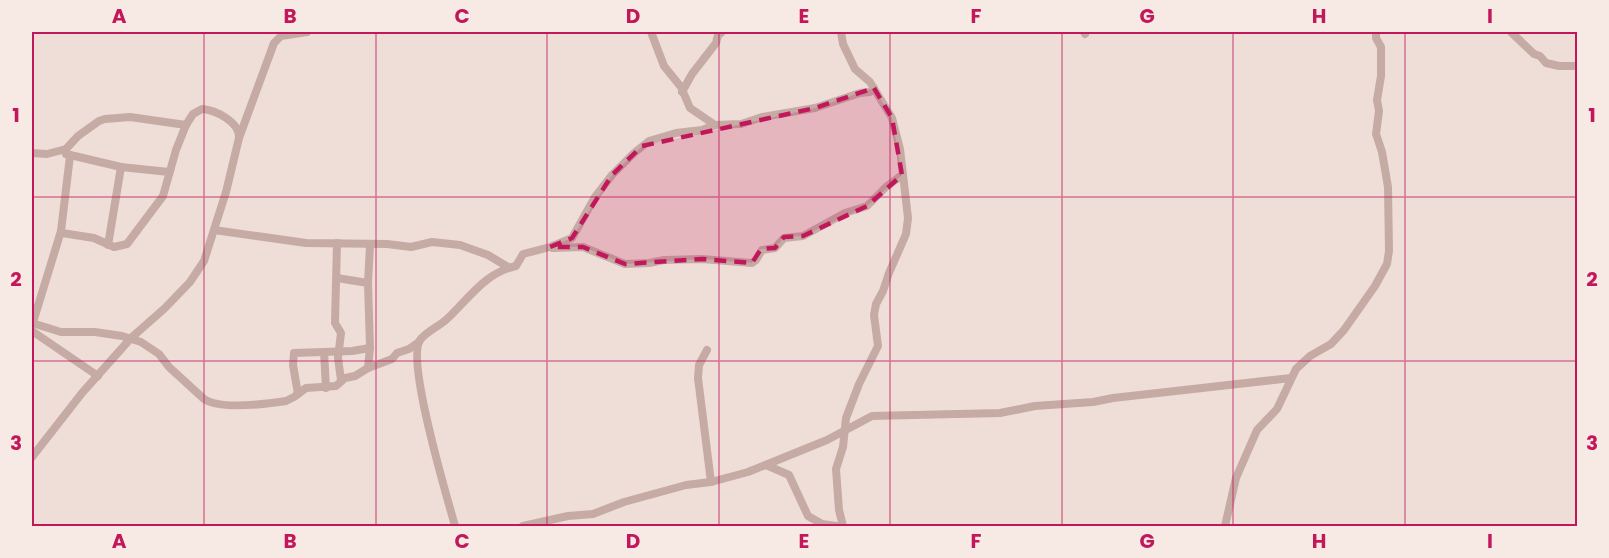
<svg xmlns="http://www.w3.org/2000/svg" width="1609" height="558" font-family="Poppins,sans-serif">
	<rect width="100%" height="100%" fill="#efded8"/>
	<g fill="none" stroke-linecap="round" stroke-linejoin="round">
		<g stroke="#c6aba5" stroke-width="8">
			<polyline points="651,32 664,66 681,87 690,108 715,125"/>
			<polyline points="841,32 843,44 855,69 870,82 892,118 900,149 908,218 906,234 889,273 883,291 876,304 874,315 878,346 859,384 846,418 843,447 836,469 839,510 843,526"/>
			<polyline points="1084,32 1085,34"/>
			<polyline points="1511,32 1534,54 1540,56 1546,63 1559,66 1578,66"/>
			<polyline points="682,92 692,74 716,43 718,35 722,32"/>
			<path d="M32 153 47 154 66 149 78 136 99 121 105 119 130 117 186 125 193 114 202 109C216 110 239 122 239 137"/>
			<polyline points="66,154 121,167 169,172"/>
			<polyline points="214,230 306,243 387,244 411,247 432,242 460,245 488,255 508,267"/>
			<polyline points="61,231 62,233 94,238 114,247 127,244 163,196 176,150 186,125"/>
			<polyline points="337,243 335,323 341,333 338,358 341,380"/>
			<polyline points="108,245 121,167"/>
			<polyline points="553,248 583,247 625,264 649,263 664,260 702,259 752,263 756,260 762,250 775,248 784,238 803,236 845,213 867,206 886,187 902,175"/>
			<polyline points="337,278 368,283"/>
			<polyline points="34,319 61,231 70,156"/>
			<path d="M32 323 61 332H95L122 336 141 342 159 354 169 367 204 399C220 410 266 404 286 401L294 397 306 388 336 386 345 378 355 376 368 368 392 359 397 353 409 349 419 342"/>
			<polyline points="32,331 98,376"/>
			<polyline points="707,350 699,365 698,378 711,482"/>
			<polyline points="324,352 326,388"/>
			<polyline points="368,368 370,348 368,283 370,245"/>
			<polyline points="298,394 293,365 294,353 352,351 370,348"/>
			<polyline points="32,457 82,393 131,338 165,308 190,282 204,261 226,192 239,138 274,43 281,36 307,32"/>
			<polyline points="766,465 789,475 808,516 822,524 837,526"/>
			<path d="M455 526C447 497 406 361 420 340 425 333 435 328 442 323 448 319 453 313 458 308 476 289 490 272 516 266L523 254 550 247 572 238 595 197 612 175 634 153 649 141 676 133 702 130 715 125 741 124 762 117 815 108 860 93 870 92 874 88"/>
			<polyline points="523,526 568,516 593,514 624,502 686,485 711,482 748,472 827,440 872,416 1000,413 1035,406 1093,402 1113,398 1291,378"/>
			<polyline points="1225,526 1236,478 1257,430 1277,409 1296,369 1310,356 1331,344 1344,330 1375,286 1387,264 1389,251 1388,187 1382,152 1376,134 1379,111 1377,100 1381,76 1381,47 1376,38 1376,32"/>
		</g>
	</g>
	<path fill="#c2185b" fill-opacity="0.2" stroke="#c2185b" stroke-width="4.5" stroke-dasharray="12 8" stroke-linejoin="round" d="M874 88 892 118 902 175 867 206 803 236 784 237 775 248 761 249 752 263 702 259 625 264 583 247H550L572 238 612 175 642 146 815 108Z"/>
	<path fill="none" stroke="#c2185b" stroke-width="1.5" stroke-opacity="0.55" d="M204 32V526M376 32V526M547 32V526M719 32V526M890 32V526M1062 32V526M1233 32V526M1405 32V526M32 197H1578M32 361H1578"/>
	<rect width="1609" height="558" fill="none" stroke="#f7e9e4" stroke-width="66"/>
	<rect x="33" y="33" width="1543" height="492" fill="none" stroke="#c2185b" stroke-width="2"/>
	<g font-size="20" text-anchor="middle" font-weight="bold" fill="#c2185b">
		<text x="119" y="23">A</text>
		<text x="290" y="23">B</text>
		<text x="462" y="23">C</text>
		<text x="633" y="23">D</text>
		<text x="804" y="23">E</text>
		<text x="976" y="23">F</text>
		<text x="1147" y="23">G</text>
		<text x="1319" y="23">H</text>
		<text x="1490" y="23">I</text>
		<text x="16" y="122">1</text>
		<text x="1592" y="122">1</text>
		<text x="16" y="286">2</text>
		<text x="1592" y="286">2</text>
		<text x="16" y="450">3</text>
		<text x="1592" y="450">3</text>
		<text x="119" y="548">A</text>
		<text x="290" y="548">B</text>
		<text x="462" y="548">C</text>
		<text x="633" y="548">D</text>
		<text x="804" y="548">E</text>
		<text x="976" y="548">F</text>
		<text x="1147" y="548">G</text>
		<text x="1319" y="548">H</text>
		<text x="1490" y="548">I</text>
	</g>
</svg>
